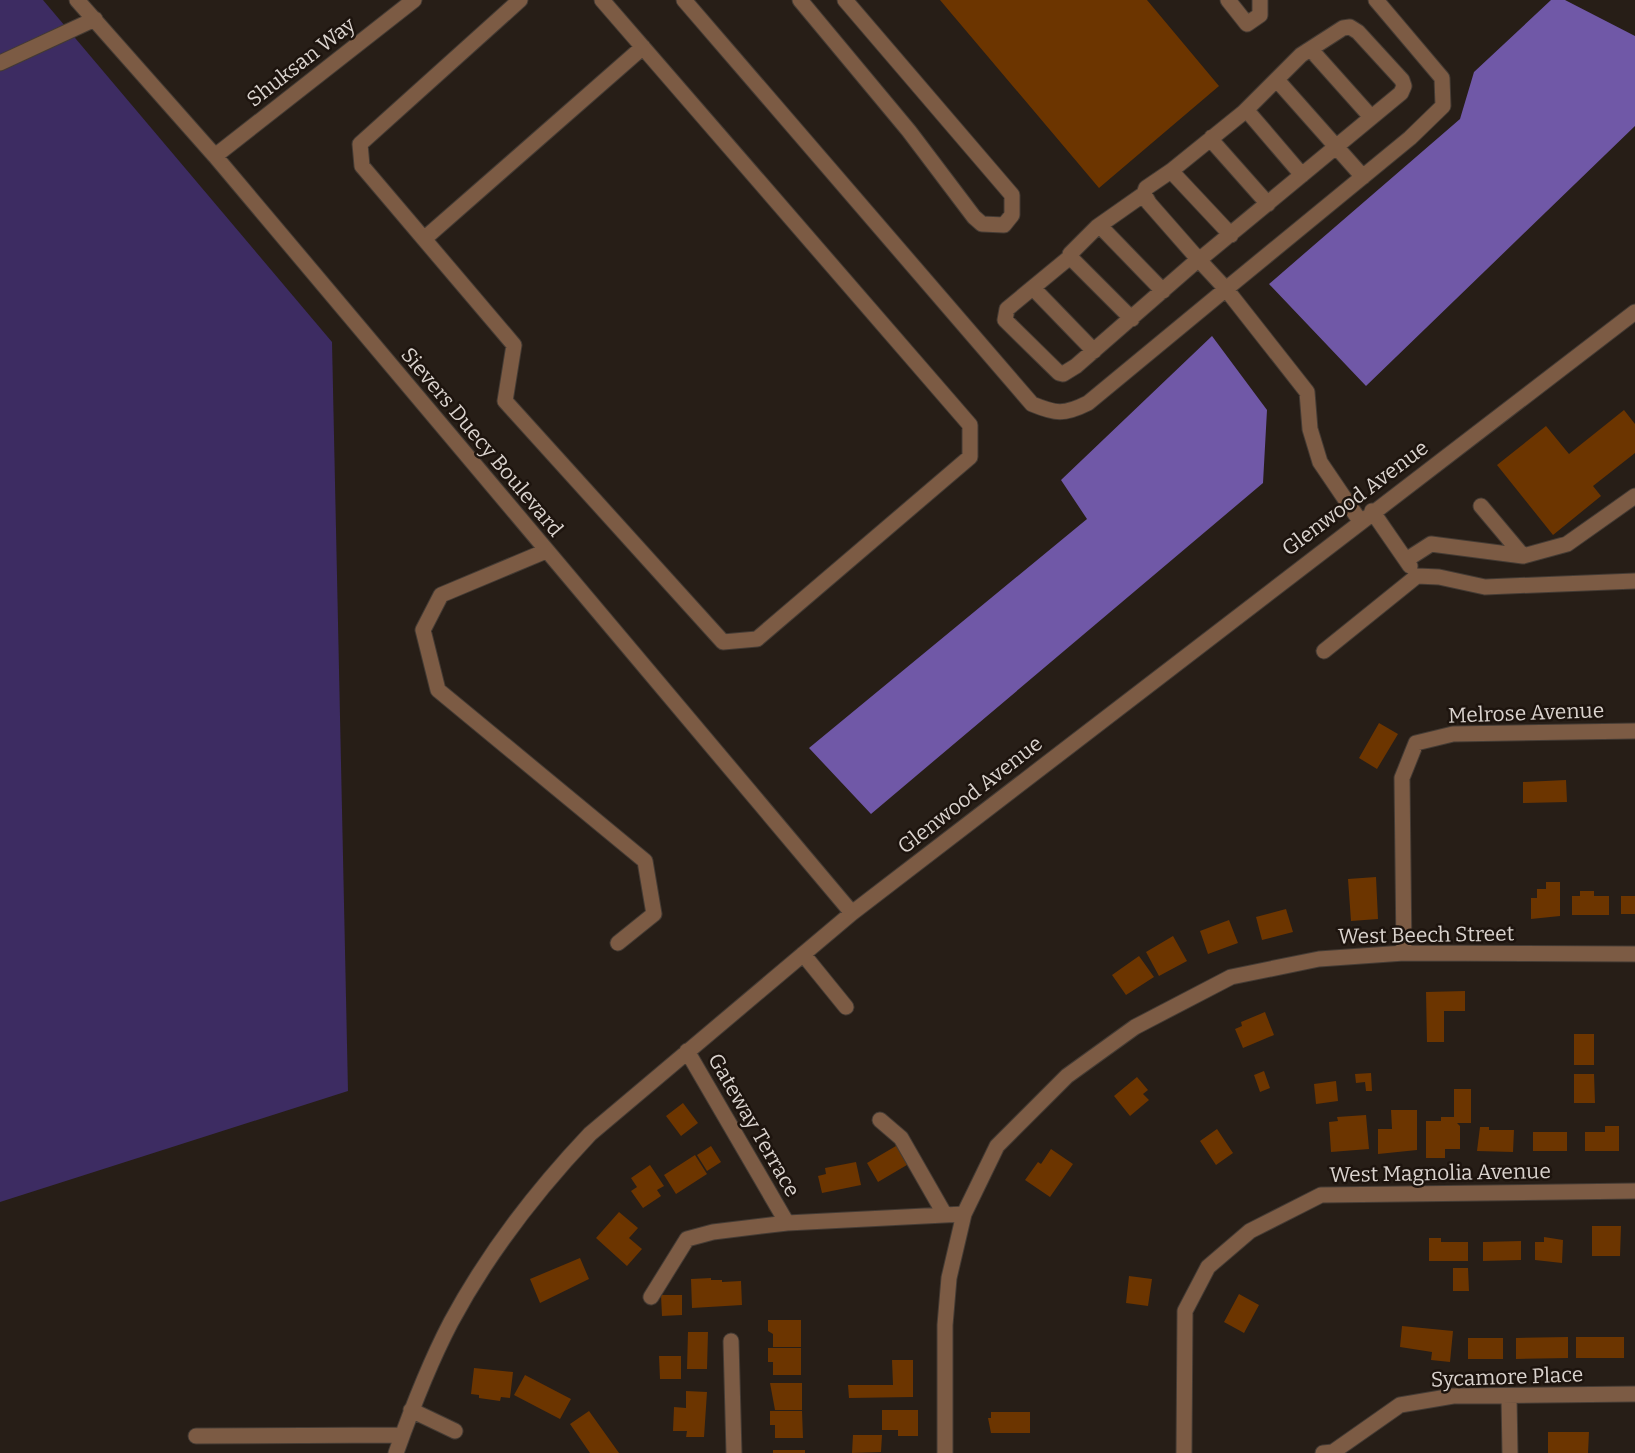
<svg xmlns="http://www.w3.org/2000/svg" width="1635" height="1453" font-family="Bitter,serif">
	<style>
		.green { fill: #3d2c62 }
		.water { fill: #7058a7 }
		.building { fill: #6c3500 }
		.lines { fill: none; stroke-linecap: round; stroke-linejoin: round }
		.minor-casing { stroke: #443b34; stroke-width: 17 }
		.minor { stroke: #7c5b44; stroke-width: 15 }
		.labels { text-anchor: middle; dominant-baseline: central; stroke-width: 5; stroke-linejoin: round; paint-order: stroke }
		.street-label { font-size: 21px; fill: #dad3ce; stroke: #1d140e }
	</style>
	<rect width="100%" height="100%" fill="#271e17"/>
	<!-- green -->
	<path class="green" d="M0,0H43L332,342L348,1091L0,1202Z"/>
	<!-- water -->
	<path class="water" d="M1551,0H1565L1635,36V126L1366,386L1269,284L1460,119L1474,72Z
		M1212,336L1267,410L1263,483L871,814L809,748L1087,519L1061,480Z"/>
	<!-- building -->
	<path class="building" d="M940,0H1147L1219,86L1099,188Z
		M1624,410L1635,424V453L1593,486L1601,496L1553,535L1497,465L1546,426L1569,454Z
		M1379,723L1398,734L1377,769L1359,758Z
		M1566,780L1567,802L1523,803V782Z
		M1376,877L1378,919L1351,921L1348,879Z
		M1546,882H1560V916L1531,919V898H1537V889H1546Z
		M1580,891H1594V896H1609V915H1572V896H1580Z
		M1621,896H1635V914H1621Z
		M1286,909L1293,932L1262,940L1256,917Z
		M1229,920L1238,943L1208,954L1200,931Z
		M1173,936L1187,961L1159,976L1146,952Z
		M1139,956L1154,977L1126,995L1112,975Z
		M1465,991V1011H1444V1042H1427L1426,992Z
		M1265,1012L1274,1035L1243,1048L1235,1029L1242,1026L1241,1022Z
		M1574,1034H1594V1065H1574Z
		M1264,1071L1270,1088L1260,1092L1254,1075Z
		M1371,1073L1372,1091H1366L1365,1082L1356,1083L1355,1074Z
		M1574,1074H1594L1595,1103H1574Z
		M1137,1077L1148,1090L1143,1094L1149,1100L1130,1116L1114,1096Z
		M1336,1081L1338,1101L1316,1104L1314,1084Z
		M1454,1089H1471V1123H1457L1460,1126V1149H1445V1158H1426V1121H1441V1117H1454Z
		M683,1103L698,1123L681,1136L666,1116Z
		M1391,1110H1417V1150L1378,1154V1129H1392Z
		M1366,1115L1369,1149L1331,1152L1329,1122L1338,1121L1337,1117Z
		M1605,1126H1619V1151H1585V1132H1605Z
		M1480,1127H1489V1130H1514L1513,1152L1477,1151Z
		M1217,1129L1233,1153L1216,1165L1200,1141Z
		M1533,1132H1567V1151H1533Z
		M901,1143L912,1162L878,1182L867,1163Z
		M711,1146L721,1162L707,1171L697,1155Z
		M1051,1149L1073,1164L1050,1197L1025,1180L1038,1162L1041,1164Z
		M695,1155L707,1174L676,1194L664,1175Z
		M856,1162L861,1185L822,1193L818,1176L826,1174L825,1168Z
		M650,1165L664,1186L657,1190L661,1196L643,1208L631,1191L637,1187L631,1178Z
		M619,1212L638,1228L629,1238L642,1249L627,1266L596,1238Z
		M1592,1226H1621L1620,1256H1592Z
		M1544,1237L1563,1240L1562,1263L1535,1260V1242H1544Z
		M1429,1238H1441V1242H1468V1261H1429Z
		M1521,1241V1260L1483,1261V1242Z
		M580,1258L589,1279L540,1303L530,1279Z
		M1453,1268H1468L1469,1291H1453Z
		M1129,1276L1152,1279L1148,1306L1126,1303Z
		M711,1278V1280H722V1282L741,1281L742,1305L692,1308L691,1279Z
		M1239,1294L1259,1305L1244,1333L1224,1322Z
		M661,1295H682V1315L662,1316Z
		M768,1320H801V1347H773V1334L768,1331Z
		M1402,1326L1453,1331L1450,1362L1431,1360L1432,1352L1400,1347Z
		M688,1332H708L707,1369H687Z
		M1568,1337V1358L1516,1359V1338Z
		M1576,1337H1624V1358H1576Z
		M1468,1338H1503V1359H1468Z
		M768,1348H801V1375H773V1362H768Z
		M659,1356H681V1379H660Z
		M892,1360H913V1397L849,1398L848,1385H893Z
		M474,1368L513,1372L510,1398L501,1397L500,1401L479,1398V1395L471,1394Z
		M525,1375L571,1399L560,1419L514,1395Z
		M770,1383H802V1410H775Z
		M686,1391L707,1392L704,1437H686L687,1431H673L674,1407L686,1408Z
		M882,1410H918V1436H898V1430H882Z
		M589,1411L619,1453H590L570,1424Z
		M770,1411H802L803,1438H775V1425H770Z
		M991,1412H1030V1433H991L988,1418H991Z
		M1548,1432H1589L1588,1453H1548Z
		M853,1435H882L881,1452L852,1453Z
		M773,1450H805V1453H773Z"/>
	<g class="lines">
		<!-- minor casing -->
		<g class="minor-casing">
			<path id="minor" d="M77,0L215,156L852,913
				M520,0L360,144L362,166L514,345L505,401L723,642L757,639L970,457V425L602,0
				M684,0L1032,404C1056,414 1064,415 1088,403L1226,289L1307,392L1310,429L1320,462L1360,521
				M800,0L909,131L974,217L982,224L1004,225L1012,215V195L845,0
				M1228,0L1247,24L1260,15V0
				M1307,51L1313,52L1371,117
				M0,63L95,19
				M1277,80L1363,177
				M1244,112L1249,113L1302,175
				M1212,137L1213,142L1268,204
				M215,156L414,0
				M1171,171L1231,235
				M1144,194L1149,203L1199,260L1401,93L1404,86L1402,80L1358,32L1350,27L1343,28L1301,55L1244,112L1171,171L1146,188L1144,194L1097,227L1070,254V257L1007,309L1005,320L1059,373L1063,374L1076,366L1193,264L1199,260L1226,289L1410,138L1443,106L1442,78L1376,0
				M1100,226L1163,291
				M424,239L643,47
				M1070,257L1132,319
				M1033,288L1094,351
				M1481,506L1523,556
				M1372,511L1410,566
				M546,551L441,595L423,630L438,690L645,861L654,914L618,943
				M1406,560L1431,544L1523,556L1567,544L1635,496
				M1417,576L1439,577L1485,587L1635,581
				M1324,651L1417,576
				M1404,953L1402,778L1416,743L1453,734L1635,731
				M803,954L846,1007
				M687,1051L787,1223L964,1214
				M880,1120L901,1138L945,1215
				M651,1297L687,1239L713,1232L787,1223
				M731,1341L734,1453
				M1509,1397L1510,1453
				M411,1410L455,1431
				M196,1436L402,1435
				M396,1453C412,1408 429,1364 451,1322C488,1253 537,1190 590,1134L852,913L1635,312
				M945,1453V1325L949,1278L964,1214L997,1146L1067,1076L1135,1027L1231,977L1319,959L1404,953L1635,954
				M1184,1453L1185,1311L1208,1267L1250,1231L1321,1195L1635,1191
				M1323,1453L1333,1452L1400,1405L1453,1396L1635,1394"/>
		</g>
		<!-- minor -->
		<use href="#minor" class="minor"/>
	</g>
	<g class="labels">
		<!-- street labels -->
		<g class="street-label">
			<text transform="translate(301 62) rotate(-38)">Shuksan Way</text>
			<text transform="translate(482 442) rotate(50)">Sievers Duecy Boulevard</text>
			<text transform="translate(1355 498) rotate(-37)">Glenwood Avenue</text>
			<text transform="translate(1526 713) rotate(-2)">Melrose Avenue</text>
			<text transform="translate(970 795) rotate(-38)">Glenwood Avenue</text>
			<text transform="translate(1426 935) rotate(-1)">West Beech Street</text>
			<text transform="translate(754 1125) rotate(60)">Gateway Terrace</text>
			<text transform="translate(1440 1173) rotate(-1)">West Magnolia Avenue</text>
			<text transform="translate(1507 1377) rotate(-2)">Sycamore Place</text>
		</g>
	</g>
</svg>
